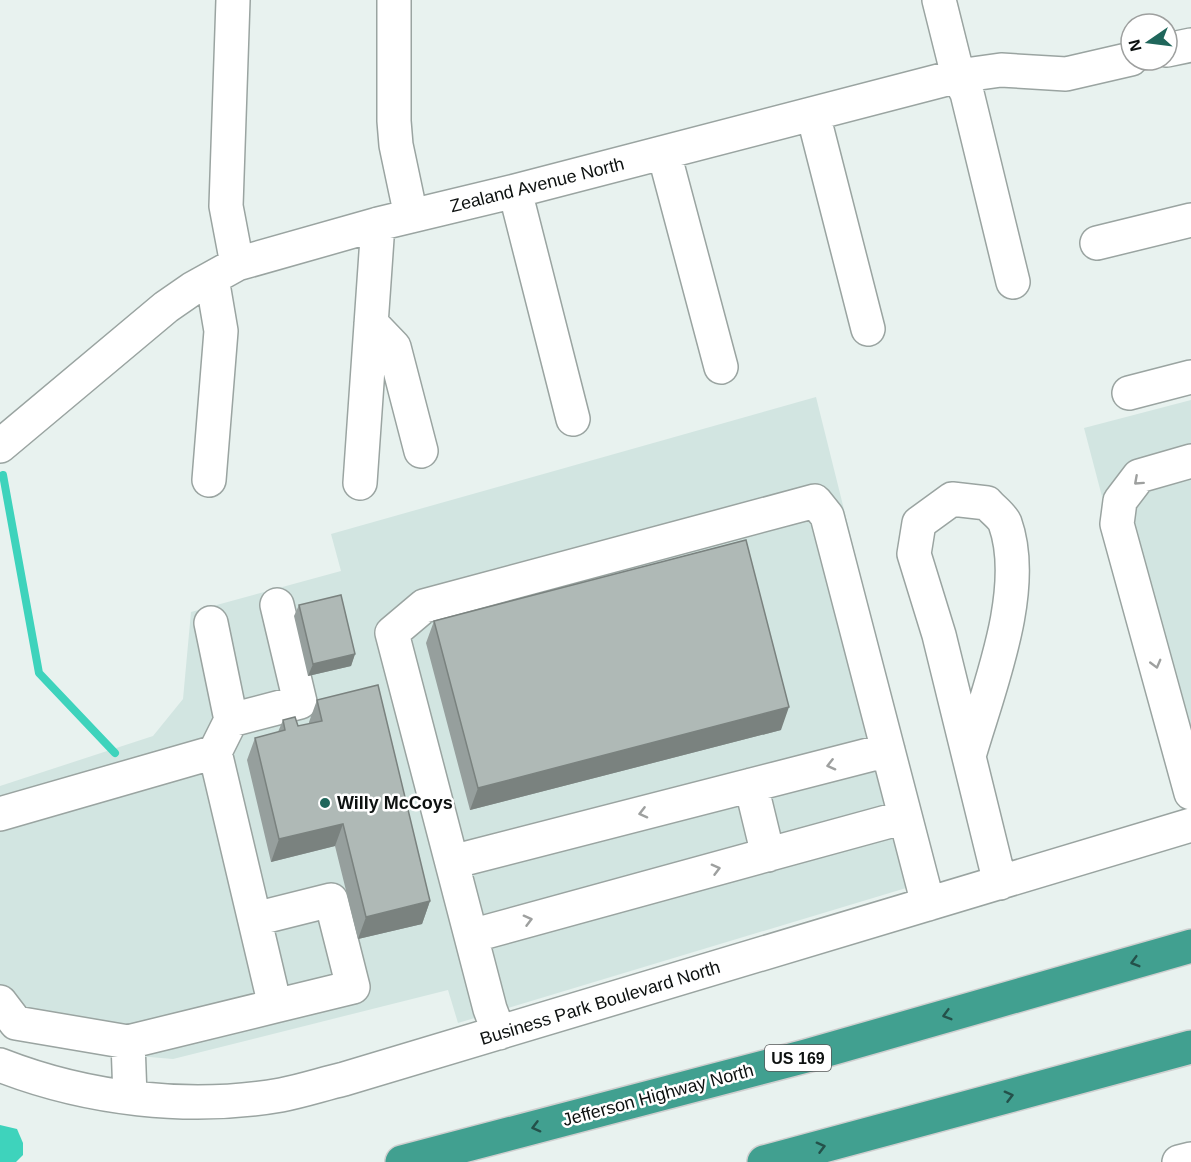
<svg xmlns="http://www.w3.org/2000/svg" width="1191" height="1162" font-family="Helvetica,sans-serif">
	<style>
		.built { fill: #d2e5e1 }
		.water { fill: #3ed3bc }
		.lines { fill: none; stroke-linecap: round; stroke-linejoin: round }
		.stream { stroke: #3ed3bc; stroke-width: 8 }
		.minor-casing { stroke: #9aa4a1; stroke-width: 36 }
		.highway-casing { stroke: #cfcfcf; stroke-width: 36 }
		.minor { stroke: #fff; stroke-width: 33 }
		.highway { stroke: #41a090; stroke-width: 33 }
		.wall { fill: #969f9d }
		.shaded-wall { fill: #7a827f }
		.building { fill: #afb9b6; stroke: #7a827f; stroke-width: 1.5 }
		.oneway { stroke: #9ea09f }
		.oneway2 { stroke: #24514a }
		.poi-dot { fill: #1f665b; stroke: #fff; stroke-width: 2 }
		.labels { text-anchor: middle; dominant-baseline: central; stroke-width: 5; stroke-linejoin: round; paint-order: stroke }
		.shield { fill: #fff; stroke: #565858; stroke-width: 1.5 }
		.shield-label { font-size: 16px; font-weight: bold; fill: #0d1110 }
		.street-label { font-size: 18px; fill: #0d1110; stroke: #fff }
		.poi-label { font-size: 18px; font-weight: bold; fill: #0d1110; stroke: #fff; text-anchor: start }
	</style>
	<rect width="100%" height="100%" fill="#e8f2ef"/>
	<!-- built -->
	<path class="built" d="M816,397L936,879L458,1023L448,990L173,1059L102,1053L0,1023V786L153,736L183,699L191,612L341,571L331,534Z
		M1191,400V807L1184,809L1084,428Z"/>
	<!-- water -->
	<path class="water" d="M0,1125L17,1129L23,1143V1155L16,1162H0Z"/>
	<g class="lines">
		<!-- stream -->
		<path class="stream" d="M3,475L39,673L115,753"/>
		<!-- minor casing -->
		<g class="minor-casing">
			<path id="minor" d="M233,0L226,206L237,264
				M394,0V121L396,145L411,216
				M939,0L958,76L967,93L1013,282
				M1167,50L1191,45
				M813,114L868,329
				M664,153L721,367
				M515,191L573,419
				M1097,243L1191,220
				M371,323L394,347L421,451
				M1129,393L1191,377
				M0,446L166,307L192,289L237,264L378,224L515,191L958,76L1001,70L1066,74L1131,59
				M1191,461L1139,476L1120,501L1117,524L1191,793
				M209,480L221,331L212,278
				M360,483L378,224
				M211,623L231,720
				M215,752L231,720L300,702L277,605
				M969,756C988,690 1029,590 1005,523C1002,516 992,509 987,503L952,499L919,523L914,554L939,635L1000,883
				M751,785L768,855
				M0,814L215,752L275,1006L128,1042L16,1023L0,1002
				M452,862L888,750
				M255,919L331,900L353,987L275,1006
				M471,936L905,817
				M499,1033L490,1009L392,633L424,606L815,501L827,516L928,904
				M128,1042L130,1097
				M0,1065C87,1099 189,1111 281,1095C302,1091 323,1084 344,1079L1191,825
				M1179,1162L1191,1159"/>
		</g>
		<!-- highway casing -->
		<g class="highway-casing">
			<path id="highway" d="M402,1162L806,1056L1191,946
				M764,1162L1191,1047"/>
		</g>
		<!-- minor -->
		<use href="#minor" class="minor"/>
		<!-- highway -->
		<use href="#highway" class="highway"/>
	</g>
	<!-- wall -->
	<path class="wall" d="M299,605L355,654L351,666L308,676L294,616Z
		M434,621L781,730L470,810L426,643Z
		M317,700L430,901L422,924L358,939L335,846L271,862L247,760L255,738L278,732L283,720L298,726L309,724V722Z"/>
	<!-- shaded-wall -->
	<path class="shaded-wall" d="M355,654L351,666L308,676L313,664Z
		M789,707L781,730L470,810L478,788Z
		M343,824L335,846L271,862L279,839Z
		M430,901L422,924L358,939L366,917Z"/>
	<!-- building -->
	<path class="building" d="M746,540L789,707L478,788L434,621Z
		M341,595L355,654L313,664L299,605Z
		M378,685L430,901L366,917L343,824L279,839L255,738L285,730L283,720L295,717L298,726L322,721L317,700Z"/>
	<!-- one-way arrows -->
	<defs><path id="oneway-chevron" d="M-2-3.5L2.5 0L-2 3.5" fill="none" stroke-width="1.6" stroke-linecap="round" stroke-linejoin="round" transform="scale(1.5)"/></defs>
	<g class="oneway">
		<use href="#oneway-chevron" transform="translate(1138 481) rotate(138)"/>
		<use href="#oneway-chevron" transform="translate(1156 664) rotate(75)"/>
		<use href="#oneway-chevron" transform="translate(831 765) rotate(166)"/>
		<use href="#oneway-chevron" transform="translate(643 813) rotate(166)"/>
		<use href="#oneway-chevron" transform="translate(716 869) rotate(-15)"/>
		<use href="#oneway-chevron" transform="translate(528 920) rotate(-15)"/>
	</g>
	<g class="oneway2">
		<use href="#oneway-chevron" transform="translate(1135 962) rotate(164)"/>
		<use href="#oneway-chevron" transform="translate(947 1015) rotate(164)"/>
		<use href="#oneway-chevron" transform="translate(1009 1096) rotate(-15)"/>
		<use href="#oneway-chevron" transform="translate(536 1127) rotate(165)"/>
		<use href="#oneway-chevron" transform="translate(821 1147) rotate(-15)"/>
	</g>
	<!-- markers -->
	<circle class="poi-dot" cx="325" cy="803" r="6"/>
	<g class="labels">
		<!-- shield labels -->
		<rect class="shield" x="765" y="1045" width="66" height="26" rx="4.5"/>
		<g class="shield-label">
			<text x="798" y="1058">US 169</text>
		</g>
		<!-- street labels -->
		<g class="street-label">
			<text transform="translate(537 185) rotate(-14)">Zealand Avenue North</text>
			<text transform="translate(600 1003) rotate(-17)">Business Park Boulevard North</text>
			<text transform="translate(658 1095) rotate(-15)">Jefferson Highway North</text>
		</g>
		<!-- poi labels -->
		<g class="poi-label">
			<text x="337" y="803">Willy McCoys</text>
		</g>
	</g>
	<!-- north arrow -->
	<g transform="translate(1149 42) rotate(256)"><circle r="28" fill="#ffffff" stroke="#9ea09f" stroke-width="1.5"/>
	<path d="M0-4.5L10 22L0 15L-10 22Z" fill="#1f665b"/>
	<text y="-9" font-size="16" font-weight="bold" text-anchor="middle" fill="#0d1110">N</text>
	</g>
</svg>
